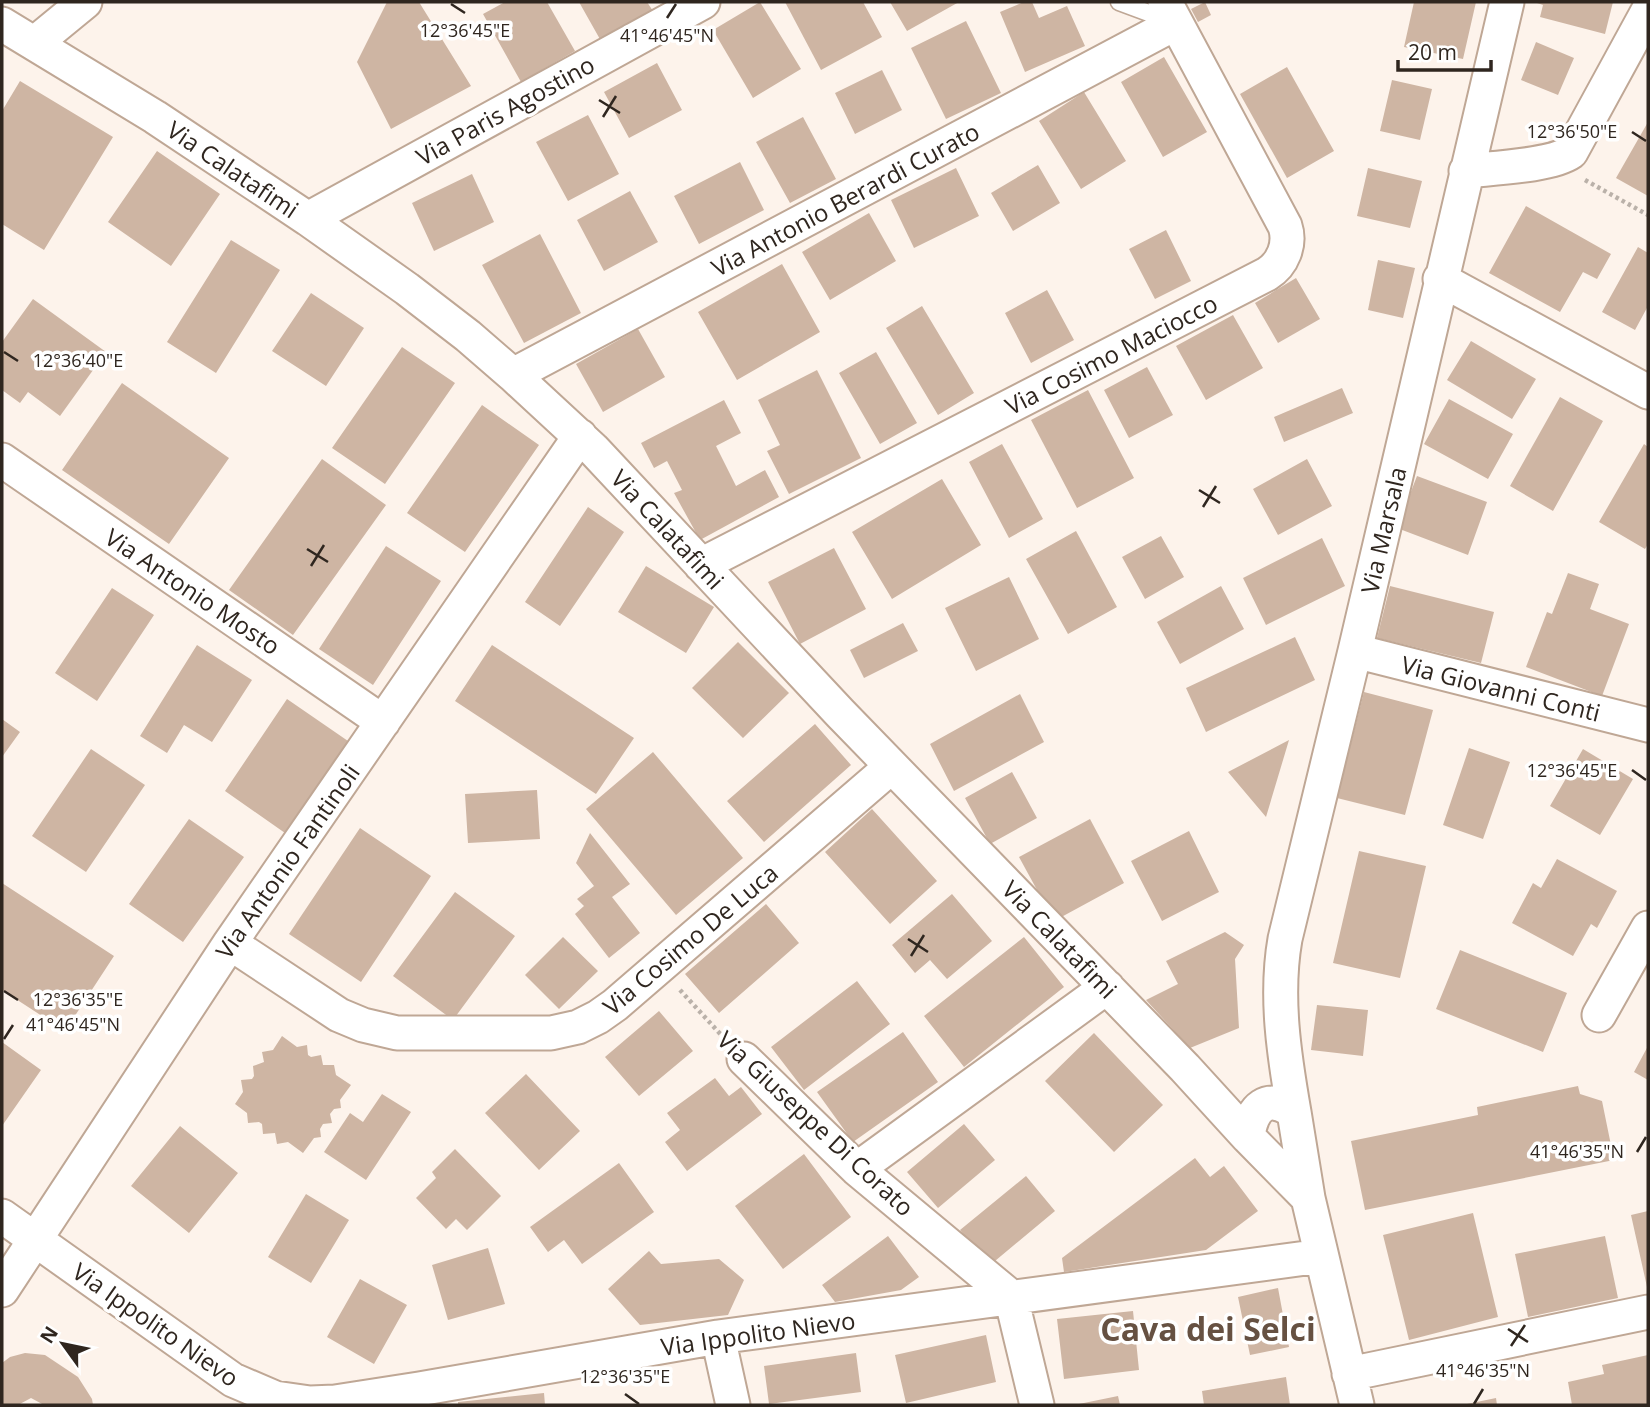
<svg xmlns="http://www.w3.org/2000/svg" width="1650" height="1407" font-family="'Open Sans',sans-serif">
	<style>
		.building { fill: #ceb5a3 }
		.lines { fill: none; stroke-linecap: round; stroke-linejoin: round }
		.service-casing { stroke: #bfa795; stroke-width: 19 }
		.minor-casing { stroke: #bfa795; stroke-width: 37 }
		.path { stroke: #bab1a9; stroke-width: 4.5; stroke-dasharray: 3.5 3.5; stroke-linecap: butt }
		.service { stroke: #fff; stroke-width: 16 }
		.minor { stroke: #fff; stroke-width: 33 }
		.ticks { fill: none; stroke: #2f261f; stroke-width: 2.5 }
		.labels { text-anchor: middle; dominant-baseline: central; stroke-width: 7; stroke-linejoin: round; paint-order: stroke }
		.street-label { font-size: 24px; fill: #2f261f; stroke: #fff }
		.district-label { font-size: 32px; font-weight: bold; fill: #665142; stroke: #fff }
		.ticks-label { font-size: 18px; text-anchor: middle; fill: #2f261f; stroke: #fff; stroke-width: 7; stroke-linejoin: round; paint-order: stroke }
	</style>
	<rect width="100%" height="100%" fill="#fdf3eb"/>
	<!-- building -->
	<path class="building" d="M387,2H419L471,86L391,129L357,62Z
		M505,2H547L575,51L521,82L483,14Z
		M579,2H647L653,11L601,41Z
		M760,2L801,69L753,98L713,30Z
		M785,2H863L882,37L821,70Z
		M890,2H959L907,31Z
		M1024,2H1032L1039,18L1067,6L1085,46L1025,72L1000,12Z
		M1205,2L1211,15L1198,22L1191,9Z
		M1414,2H1476L1463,59L1404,47Z
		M1534,2H1613L1605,34L1540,17L1543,5Z
		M966,21L1001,93L946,119L911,48Z
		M1536,42L1574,58L1558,95L1521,80Z
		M1164,57L1207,132L1163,157L1121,82Z
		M657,63L682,110L629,138L604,92Z
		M1287,67L1334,151L1287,178L1240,94Z
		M882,70L902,110L855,134L835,93Z
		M1392,80L1432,89L1420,140L1380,131Z
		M20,81L113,137L44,250L2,224V111Z
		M1084,92L1126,161L1081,189L1039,121Z
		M588,115L619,174L568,201L536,142Z
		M803,117L836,179L790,203L756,142Z
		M1648,122V196L1616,178Z
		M157,151L220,194L171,266L108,222Z
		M740,162L764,210L699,244L674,196Z
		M1038,165L1060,203L1013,231L991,193Z
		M956,168L979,216L914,248L891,200Z
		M1368,168L1422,181L1410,228L1357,216Z
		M472,174L494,222L434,251L412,203Z
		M630,191L658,242L604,271L577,220Z
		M1526,206L1611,254L1597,279L1583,272L1560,312L1489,273Z
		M869,213L896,261L830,300L802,252Z
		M1166,230L1191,281L1155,299L1129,249Z
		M540,234L581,313L524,343L482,265Z
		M231,240L280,270L216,373L167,342Z
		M1638,247L1648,253V306L1635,330L1602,312Z
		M1378,260L1415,268L1403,318L1368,310Z
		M782,264L820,332L737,380L698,312Z
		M1296,278L1320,319L1278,343L1255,303Z
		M1047,290L1074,340L1031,363L1005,313Z
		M311,293L364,328L326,386L272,351Z
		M33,299L106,352L60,416L28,392L20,403L2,390V342Z
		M922,306L974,393L938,415L886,328Z
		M1233,315L1263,368L1206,400L1176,346Z
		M638,329L665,377L603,412L576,364Z
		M1471,341L1536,379L1512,419L1447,380Z
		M402,347L455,383L385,484L332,448Z
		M876,352L917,423L880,444L839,373Z
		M1147,367L1173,415L1129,438L1104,390Z
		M817,370L861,458L789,494L767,451L780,445L758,400Z
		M122,383L229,458L169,544L62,470Z
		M1342,388L1353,413L1284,442L1274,417Z
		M1088,390L1134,478L1077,508L1031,420Z
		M1560,397L1603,421L1553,511L1510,486Z
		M1449,399L1513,434L1488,479L1424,444Z
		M724,400L741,433L716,446L736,486L765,470L779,497L700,540L674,493L682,490L667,461L654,468L641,443Z
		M482,405L539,445L465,552L407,513Z
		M1002,444L1043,519L1009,538L969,462Z
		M1644,444L1648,447V544L1645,549L1599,522Z
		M322,459L386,505L293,635L229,590Z
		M1307,459L1332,506L1278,535L1253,489Z
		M1417,476L1487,502L1468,555L1397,528Z
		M942,479L981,545L892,599L852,532Z
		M588,507L624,532L560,626L525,602Z
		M1076,531L1117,607L1068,634L1026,559Z
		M1161,536L1184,577L1145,599L1122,557Z
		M1322,538L1345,586L1266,625L1243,578Z
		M386,546L441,581L373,685L319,649Z
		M834,548L866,609L800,644L768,582Z
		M646,566L714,607L686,653L618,612Z
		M1568,573L1599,584L1590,609L1629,624L1602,696L1526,667L1547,612L1552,614Z
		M1009,577L1039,639L976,671L945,608Z
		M1221,586L1244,629L1180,664L1157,622Z
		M1390,586L1494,612L1481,663L1377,638Z
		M112,588L154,615L97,701L55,673Z
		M903,623L918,651L864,678L850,650Z
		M1295,637L1315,680L1206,732L1186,688Z
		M738,642L789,693L743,738L692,688Z
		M197,645L252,680L212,742L184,725L167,753L140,736Z
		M492,645L634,738L596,794L455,701Z
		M1364,692L1433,710L1405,815L1337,798Z
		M1020,694L1044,742L954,791L930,744Z
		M287,699L348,741L285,833L225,791Z
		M2,719L20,732L2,757Z
		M815,724L851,765L764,842L727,801Z
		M1289,740L1266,817L1228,772Z
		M1469,748L1510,762L1483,839L1443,825Z
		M91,749L145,785L86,872L32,836Z
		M1583,749L1633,779L1600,835L1550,806Z
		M653,752L743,858L676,915L586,809Z
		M1012,772L1037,818L990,844L965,798Z
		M537,790L540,839L468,843L465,794Z
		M872,809L937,881L890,924L825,852Z
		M189,819L244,857L183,942L129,904Z
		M1090,819L1124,883L1054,921L1019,857Z
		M360,828L431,876L361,982L289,934Z
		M1189,831L1219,892L1162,921L1131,861Z
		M590,833L630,884L612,897L640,933L609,958L575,914L584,906L577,899L594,886L576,863Z
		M1359,851L1426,866L1400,978L1333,963Z
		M1557,859L1617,891L1597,928L1591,924L1573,956L1512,923L1533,883L1541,888Z
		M2,883L114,956L65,1031L2,990Z
		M455,892L515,936L453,1020L393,976Z
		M952,894L992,941L947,979L930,960L915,973L892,945Z
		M766,904L799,943L719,1013L685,974Z
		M1225,932L1244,945L1235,959L1239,1028L1190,1048L1146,1000L1178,984L1166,961Z
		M563,937L598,971L559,1009L525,975Z
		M1024,937L1064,987L964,1067L924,1016Z
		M1460,950L1567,993L1543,1052L1436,1009Z
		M857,981L890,1024L804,1090L771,1047Z
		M1317,1005L1368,1010L1363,1056L1311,1050Z
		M659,1011L693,1051L639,1096L605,1057Z
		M903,1032L938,1082L853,1142L817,1092Z
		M1094,1033L1163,1105L1114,1152L1045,1081Z
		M282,1036L297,1047L307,1045L308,1055L311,1057L321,1055L323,1065H334L336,1075L351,1085L340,1100L341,1108L334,1109L330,1114L332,1123L323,1124L320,1129L321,1137L314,1138L303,1153L288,1142L277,1144L275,1133L263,1134L262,1124L259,1122L248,1123L247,1113L235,1104L243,1092L241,1080L252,1079L254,1076L253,1066L264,1062L262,1052L273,1050Z
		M2,1042L41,1070L2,1126Z
		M1648,1046V1080L1634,1072Z
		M526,1074L580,1131L539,1170L485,1113Z
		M715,1078L729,1096L741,1087L762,1114L687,1171L665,1142L680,1130L667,1113Z
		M1578,1086L1580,1094L1602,1101L1614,1160L1365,1210L1351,1141L1478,1115L1477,1107Z
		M382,1094L411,1112L366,1180L324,1152L350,1113L363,1122Z
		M964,1124L995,1160L938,1208L907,1172Z
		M180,1126L238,1173L189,1233L131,1186Z
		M455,1149L501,1196L467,1230L456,1219L446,1229L416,1198L436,1178L432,1172Z
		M804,1154L851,1217L783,1269L735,1206Z
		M1195,1158L1210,1177L1224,1166L1258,1211L1206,1250L1064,1272L1062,1258Z
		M619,1163L654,1212L582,1264L564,1240L548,1252L530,1227Z
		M1026,1176L1055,1211L989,1266L960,1230Z
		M306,1194L349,1220L311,1283L268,1257Z
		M1648,1211V1287H1647L1631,1215Z
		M1473,1213L1498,1317L1409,1340L1383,1235Z
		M888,1236L919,1277L901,1290L835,1302L822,1285Z
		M1605,1236L1618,1298L1528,1317L1515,1254Z
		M488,1248L505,1304L448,1320L432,1265Z
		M649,1251L661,1264L719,1259L744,1280L728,1315L640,1325L608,1289Z
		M360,1279L407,1305L374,1364L327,1337Z
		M1278,1288L1289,1347L1250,1355L1238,1297Z
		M1133,1311L1139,1370L1064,1379L1057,1319Z
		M986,1335L996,1382L906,1403L895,1355Z
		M25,1353L45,1355L78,1377L92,1399L93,1405H44L31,1398L18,1405H2V1363L10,1357Z
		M856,1353L861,1392L769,1404L764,1366Z
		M1648,1355V1405H1572L1568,1382L1604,1374L1602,1365Z
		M1286,1377L1290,1405H1204L1202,1391Z
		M544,1393L545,1405H458V1402Z
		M1118,1396L1120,1405H1079V1404Z
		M1496,1398L1497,1405H1467V1404Z"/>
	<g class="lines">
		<!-- service casing -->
		<g class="service-casing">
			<path id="service" d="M1119,2L1173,22"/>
		</g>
		<!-- minor casing -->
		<g class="minor-casing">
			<path id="minor" d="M2,24L155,117L308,219L407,289L468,336L513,375L593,449L840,713L1185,1068L1248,1137
				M35,43L85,2
				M1466,171C1492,168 1551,166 1571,152L1648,11
				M308,219L703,2
				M1440,279L1648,392
				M513,375L1176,23
				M2,460L383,722
				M701,565L1267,274C1283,264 1291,244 1285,226L1165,2
				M1355,651L1648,725
				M230,943L339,1015L363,1025L397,1033H551L578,1027L598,1017L615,1005L891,767
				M1599,1015L1648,928
				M744,1059L857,1169L1011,1297L1037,1405
				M1294,1112C1284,1055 1275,996 1285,939L1355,651L1507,2
				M857,1169L1107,987
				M1308,1198L1248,1137C1251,1108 1267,1092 1294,1112L1308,1198L1357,1405
				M2,1216L233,1380L275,1398L310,1403L335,1402L419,1389L718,1337L1321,1256
				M2,1290L230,943L580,436
				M718,1337L733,1405
				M1349,1374L1648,1312"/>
		</g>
		<!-- path -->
		<path class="path" d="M1585,180L1648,215
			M680,990L724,1038"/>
		<!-- service -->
		<use href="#service" class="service"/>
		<!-- minor -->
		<use href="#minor" class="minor"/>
	</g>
	<!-- ticks -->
	<path class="ticks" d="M451,4L465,13M667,18L676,4M599,100L620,113M603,117L616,96M1632,132L1646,141M4,352L18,361M1199,490L1220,503M1203,507L1216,486M307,549L328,562M311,566L324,545M1632,770L1646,780M908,939L928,952M911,956L924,935M4,991L18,1000M4,1039L13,1025M1637,1152L1646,1137M1508,1329L1528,1342M1511,1346L1525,1325M625,1394L639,1404M1474,1404L1483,1389"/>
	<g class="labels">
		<!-- street labels -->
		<g class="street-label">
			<text transform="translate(505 110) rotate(-29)">Via Paris Agostino</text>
			<text transform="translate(233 169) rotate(34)">Via Calatafimi</text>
			<text transform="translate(845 199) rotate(-28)">Via Antonio Berardi Curato</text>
			<text transform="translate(1111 354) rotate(-27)">Via Cosimo Maciocco</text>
			<text transform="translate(668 529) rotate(47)">Via Calatafimi</text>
			<text transform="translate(1383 530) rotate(-77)">Via Marsala</text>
			<text transform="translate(193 591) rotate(34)">Via Antonio Mosto</text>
			<text transform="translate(1501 688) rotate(14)">Via Giovanni Conti</text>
			<text transform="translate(287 861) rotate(-55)">Via Antonio Fantinoli</text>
			<text transform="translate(690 939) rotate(-40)">Via Cosimo De Luca</text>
			<text transform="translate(1060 939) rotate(46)">Via Calatafimi</text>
			<text transform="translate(816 1123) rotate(43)">Via Giuseppe Di Corato</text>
			<text transform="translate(156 1324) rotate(35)">Via Ippolito Nievo</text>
			<text transform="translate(758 1333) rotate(-8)">Via Ippolito Nievo</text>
		</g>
		<!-- district labels -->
		<g class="district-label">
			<text x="1208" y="1328">Cava dei Selci</text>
		</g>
	</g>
	<g class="ticks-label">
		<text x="465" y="37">12°36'45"E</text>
		<text x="667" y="42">41°46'45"N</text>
		<text x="1572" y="138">12°36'50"E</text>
		<text x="78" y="367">12°36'40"E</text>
		<text x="1572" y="777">12°36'45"E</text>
		<text x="78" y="1006">12°36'35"E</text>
		<text x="73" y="1031">41°46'45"N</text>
		<text x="1577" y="1158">41°46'35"N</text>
		<text x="1483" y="1377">41°46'35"N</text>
		<text x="625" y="1383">12°36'35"E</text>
	</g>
	<!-- border -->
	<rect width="1650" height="1407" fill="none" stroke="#2f261f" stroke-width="7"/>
	<!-- north arrow -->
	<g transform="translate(63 1344) rotate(303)" stroke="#ffffff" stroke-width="5" paint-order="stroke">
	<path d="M0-5L12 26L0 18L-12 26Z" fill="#2f261f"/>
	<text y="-10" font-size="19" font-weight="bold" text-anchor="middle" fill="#2f261f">N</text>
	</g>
	<!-- scale -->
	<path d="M1398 60v10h93v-10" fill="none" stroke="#2f261f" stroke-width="3.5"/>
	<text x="1408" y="60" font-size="21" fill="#2f261f" stroke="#ffffff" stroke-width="5" paint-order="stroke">20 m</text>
</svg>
